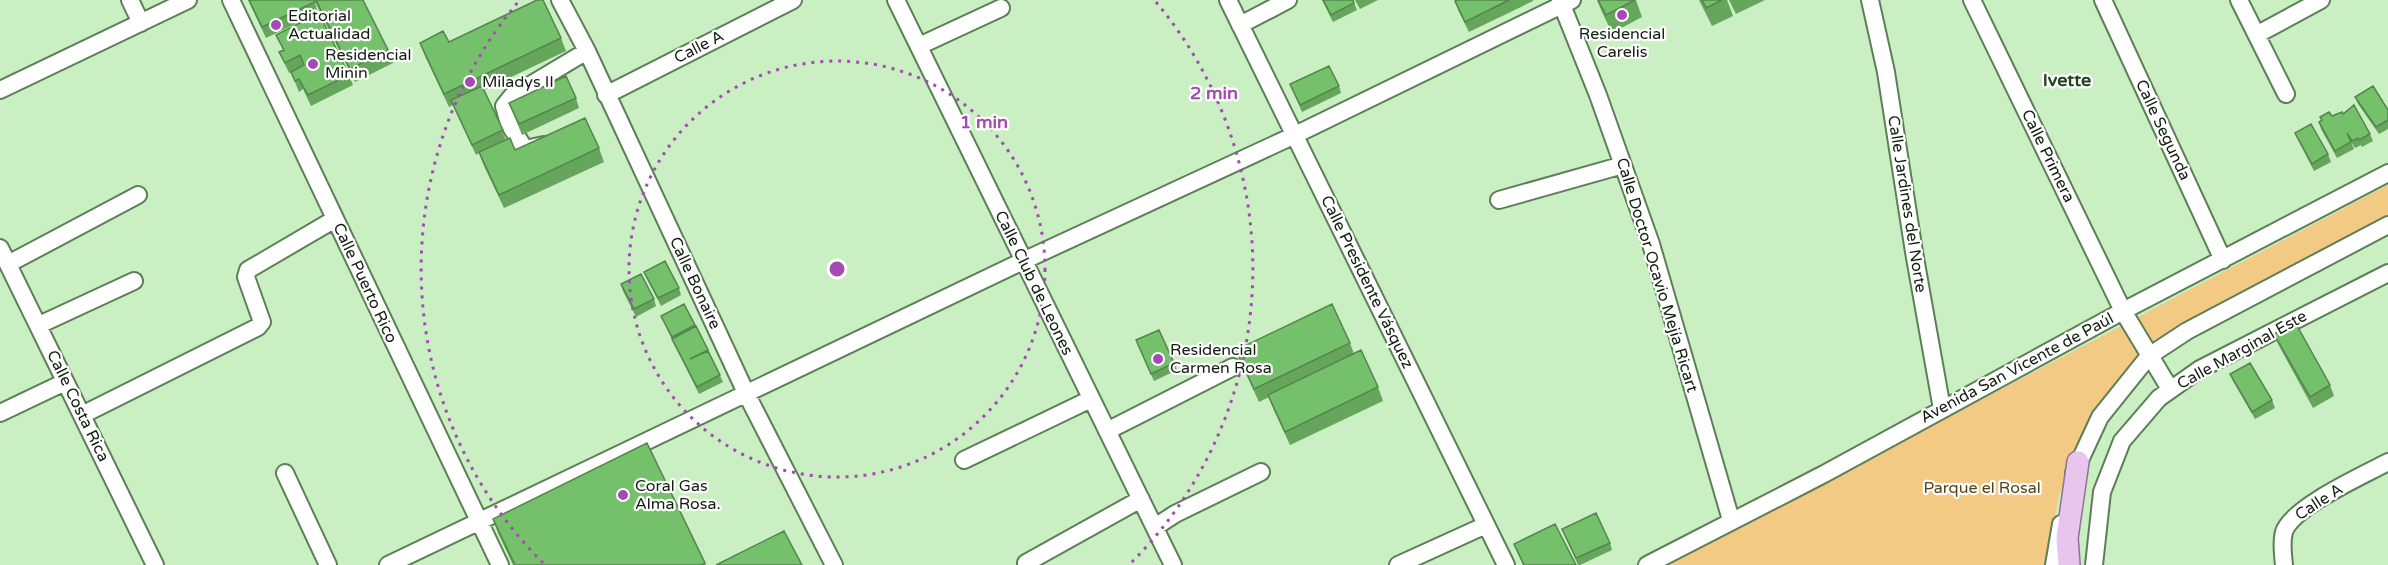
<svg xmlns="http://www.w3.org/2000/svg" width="2388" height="565" font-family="'Varela Round',sans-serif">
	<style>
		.green { fill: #f2ca83 }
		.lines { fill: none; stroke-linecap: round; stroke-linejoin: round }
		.minor-casing { stroke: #5d7f58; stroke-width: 20 }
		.major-casing { stroke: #927197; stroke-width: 24 }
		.minor { stroke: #fff; stroke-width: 16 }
		.major { stroke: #e7c5ec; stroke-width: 21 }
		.wall { fill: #65a55c }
		.building { fill: #75c06b; stroke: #52864b; stroke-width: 1.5 }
		.ring { fill: none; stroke: #a54ab4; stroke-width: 3; stroke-dasharray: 3 6 }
		.poi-dot { fill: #a54ab4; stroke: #fff; stroke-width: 2 }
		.labels { text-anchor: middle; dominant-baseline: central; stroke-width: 4.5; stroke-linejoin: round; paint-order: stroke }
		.poi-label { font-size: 16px; fill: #111e0f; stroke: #fff; text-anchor: start }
		.street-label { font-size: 16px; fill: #111e0f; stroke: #fff }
		.park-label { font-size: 16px; fill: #594215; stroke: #fff }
		.neighbourhood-label { font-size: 18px; font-weight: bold; fill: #254521; stroke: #fff }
		.centre { fill: #a54ab4; stroke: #fff; stroke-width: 3 }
		.ring-label { font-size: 18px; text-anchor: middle; font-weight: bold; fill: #a54ab4; stroke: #fff; stroke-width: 4.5; stroke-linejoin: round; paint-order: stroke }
	</style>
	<rect width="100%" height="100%" fill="#c9efc3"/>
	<!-- green -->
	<path class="green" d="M2388,185V218L2154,344L2069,475L2059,495L2046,565H1668Z"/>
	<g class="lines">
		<!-- minor casing -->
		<g class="minor-casing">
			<path id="minor" d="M130,0L141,23
				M231,0L500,565
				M560,0L587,51L747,395L834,565
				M896,0L1173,565
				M1228,0L1506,565
				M1560,0L1598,95L1651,244L1731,520
				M1870,0L1886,72L1914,252L1942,409
				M1972,0L2123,311L2170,389
				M2103,0L2223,260
				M2239,0L2286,94
				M1240,25L1288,0
				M2258,34L2321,0
				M919,46L1001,8
				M0,90L188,0
				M606,95L793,0
				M544,145L525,149L509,124L504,106L512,96L587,51
				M1499,200L1623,165
				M0,248L155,565
				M8,264L138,195
				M39,325L134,281
				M0,413L65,382
				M82,415L258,327L262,322L246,277L248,270L335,219
				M1107,431L1233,367
				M964,460L1091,399
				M285,473L328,565
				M2074,473L2100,417L2149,356L2187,331L2388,225
				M1155,527L1175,514L1261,472
				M1026,563L1141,499
				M388,565L1023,261L1295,135L1572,0
				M1398,565L1486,525
				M1647,565L1824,474L2123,311L2388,173
				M2054,565L2061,524
				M2094,565L2102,492L2122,441L2159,398L2200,369L2388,273
				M2284,565C2283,554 2281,543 2284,532C2292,507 2364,475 2388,462"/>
		</g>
		<!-- major casing -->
		<g class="major-casing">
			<path id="major" d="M2069,565L2067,538L2078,462"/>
		</g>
		<!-- minor -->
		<use href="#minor" class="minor"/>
		<!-- major -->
		<use href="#major" class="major"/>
	</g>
	<!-- wall -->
	<path class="wall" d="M248,0H314L318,13L266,38Z
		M314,0H363L388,50L393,63L355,82Z
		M1322,0H1353L1357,10L1333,22Z
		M1355,0H1378L1360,9Z
		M1457,0H1533V1L1469,32L1459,12L1455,1Z
		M1597,0H1636L1642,17L1612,33L1602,12Z
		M1699,0H1727L1733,16L1712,26Z
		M1729,0H1765L1736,14Z
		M276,35L349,75L353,85L311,106L303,89L299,92L291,72L289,73L279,52L283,50Z
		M561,38L566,51L484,90L506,140L515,150L599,148L604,162L504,208L484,166L479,153L476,155L453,105L449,107L425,56L420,43Z
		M1290,84L1339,86L1341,93L1302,112Z
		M2355,97L2388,110V129L2379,134L2358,104Z
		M576,98L579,108L522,135L509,103Z
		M2343,114L2370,134L2373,141L2362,147L2361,145L2355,148L2351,142L2354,149L2337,158L2321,129L2319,122L2321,120L2320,117Z
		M2295,133L2328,154L2331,162L2314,171L2298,140Z
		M644,272L679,288L681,295L661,306L647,279Z
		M621,284L654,299L656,306L636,317L623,291Z
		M684,304L708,350L723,382L699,394L675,346L661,316Z
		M2274,334L2330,385L2334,396L2313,408L2278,344Z
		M1136,340L1174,363L1177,370L1154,381Z
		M1350,343L1354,354L1378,387L1383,401L1290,445L1273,408L1269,397L1259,402L1241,363L1236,350Z
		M2230,374L2272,400L2275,408L2255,419L2233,381Z
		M647,443L706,565H513L498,533L493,519Z
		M1562,529L1610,543L1612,550L1580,565H1578Z
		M1514,544L1576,565H1523Z"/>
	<!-- building -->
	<path class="building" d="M249,0H314L315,2L262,27Z
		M316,0H363L388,50L350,69Z
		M537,0H543L561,38L444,94L420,43L443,31L449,42Z
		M1323,0H1353L1354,3L1331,15Z
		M1457,0H1509L1465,22L1455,1Z
		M1598,0H1635L1606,15Z
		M1702,0H1722L1706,8Z
		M319,13L349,75L308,95L299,79L295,81L291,72L304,65L300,55L285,63L279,52L284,50L276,35Z
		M1329,66L1339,86L1300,105L1290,84Z
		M566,76L576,98L519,124L509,103Z
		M482,86L503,130L472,145L451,100Z
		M2373,86L2388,110V120L2376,127L2355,97Z
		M2354,105L2370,134L2359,140L2358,138L2352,141L2347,133L2351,142L2335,151L2319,122L2322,120L2320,117L2329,112L2332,116L2342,112L2343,114Z
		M585,118L599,148L499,195L479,152L510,138L515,150Z
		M2311,124L2328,154L2312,164L2295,133Z
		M665,261L679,288L658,298L644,272Z
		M641,274L654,299L634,309L621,284Z
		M684,304L695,325L672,337L661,316Z
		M1332,304L1350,343L1254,389L1236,350Z
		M2295,322L2330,385L2310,397L2274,334Z
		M696,326L708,350L690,359L708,351L720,375L697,387L672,339Z
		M1159,330L1174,363L1151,374L1136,340Z
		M1361,350L1378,387L1285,432L1268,395Z
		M2250,363L2272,400L2252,412L2230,374Z
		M647,443L705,563L701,565H515L493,519Z
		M1596,513L1610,543L1576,558L1562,529Z
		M1555,524L1576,565H1524L1514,544Z
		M784,531L802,565H716Z"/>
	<!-- distance rings -->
	<g class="ring">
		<circle cx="837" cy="269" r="208"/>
		<path d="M543 563A416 416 0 0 1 518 2M1156 2A416 416 0 0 1 1131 563"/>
	</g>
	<!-- markers -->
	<g class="poi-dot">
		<circle cx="1622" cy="15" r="6"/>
		<circle cx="276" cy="25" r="6"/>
		<circle cx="313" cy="64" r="6"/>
		<circle cx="470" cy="82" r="6"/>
		<circle cx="1158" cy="359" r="6"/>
		<circle cx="623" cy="495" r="6"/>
	</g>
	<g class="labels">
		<!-- poi labels -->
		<g class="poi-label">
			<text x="288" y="16">Editorial<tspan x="288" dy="18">Actualidad</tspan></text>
			<text x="1622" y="34" text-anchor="middle">Residencial<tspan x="1622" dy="18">Carelis</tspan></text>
			<text x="325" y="55">Residencial<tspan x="325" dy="18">Minin</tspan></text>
			<text x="482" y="82">Miladys II</text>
			<text x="1170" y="350">Residencial<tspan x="1170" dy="18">Carmen Rosa</tspan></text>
			<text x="635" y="486">Coral Gas<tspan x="635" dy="18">Alma Rosa.</tspan></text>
		</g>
		<!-- street labels -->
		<g class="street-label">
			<text transform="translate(699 47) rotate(-27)">Calle A</text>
			<text transform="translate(2163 130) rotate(65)">Calle Segunda</text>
			<text transform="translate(2048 156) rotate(64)">Calle Primera</text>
			<text transform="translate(1907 204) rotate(81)">Calle Jardines del Norte</text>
			<text transform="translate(1657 275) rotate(73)">Calle Doctor Ocavio Mejía Ricart</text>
			<text transform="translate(1367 282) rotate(64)">Calle Presidente Vásquez</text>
			<text transform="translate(365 283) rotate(65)">Calle Puerto Rico</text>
			<text transform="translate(695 283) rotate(65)">Calle Bonaire</text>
			<text transform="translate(1034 283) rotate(64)">Calle Club de Leones</text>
			<text transform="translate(2242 350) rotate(-29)">Calle Marginal Este</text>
			<text transform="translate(2017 368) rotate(-28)">Avenida San Vicente de Paúl</text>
			<text transform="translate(78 406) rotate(64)">Calle Costa Rica</text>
			<text transform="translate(2319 502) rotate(-33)">Calle A</text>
		</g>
		<!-- park labels -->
		<g class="park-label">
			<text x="1982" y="488">Parque el Rosal</text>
		</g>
		<!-- neighbourhood labels -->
		<g class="neighbourhood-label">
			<text x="2067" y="80">Ivette</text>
		</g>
	</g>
	<circle cx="837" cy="269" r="9" class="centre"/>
	<g class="ring-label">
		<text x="1214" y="99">2 min</text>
		<text x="984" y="128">1 min</text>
	</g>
</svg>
